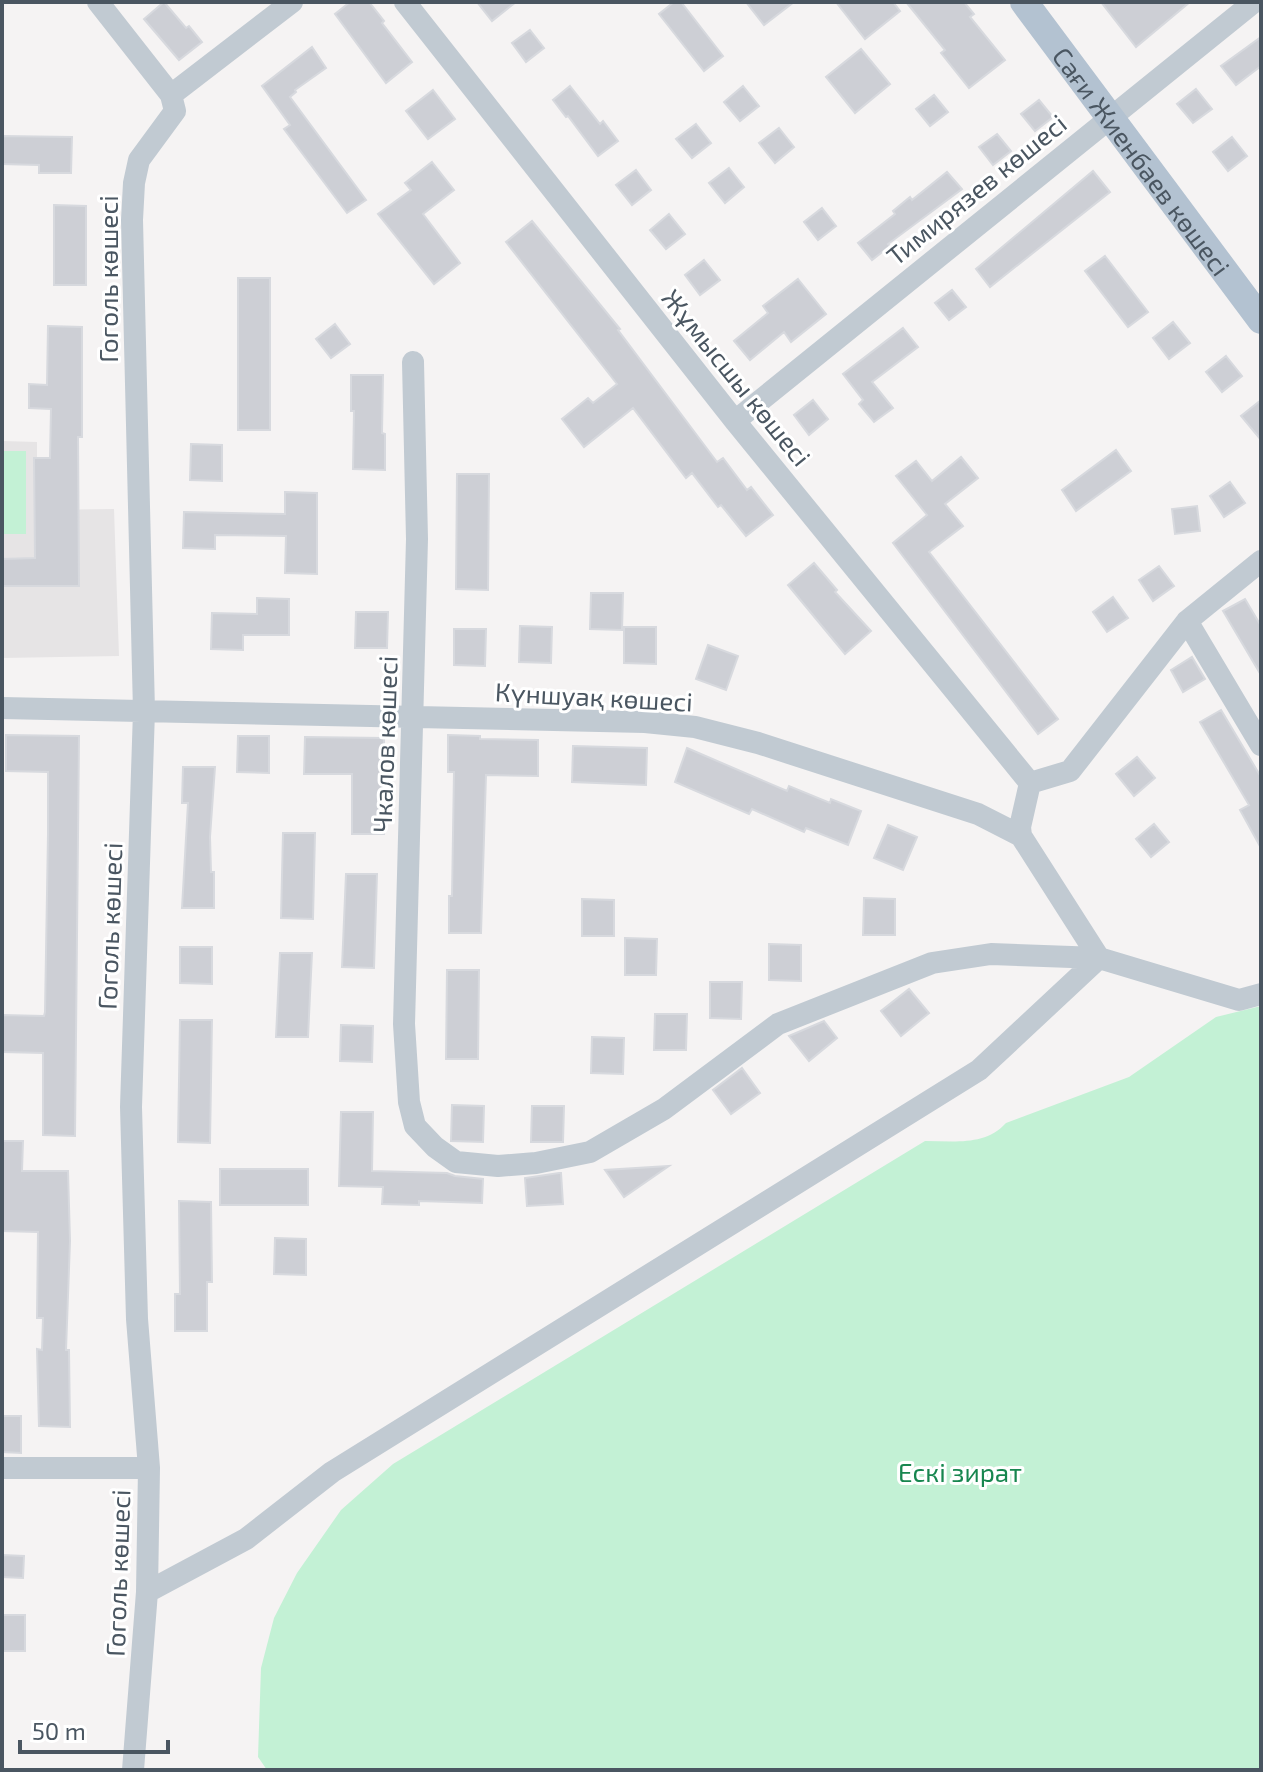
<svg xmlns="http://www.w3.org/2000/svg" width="1263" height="1772" font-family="'Exo 2',sans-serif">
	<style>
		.education { fill: #e6e4e5 }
		.green { fill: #c3f1d5 }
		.building { fill: #cdcfd5; stroke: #d7d9de; stroke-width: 2 }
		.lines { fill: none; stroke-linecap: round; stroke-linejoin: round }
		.minor { stroke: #c1cad2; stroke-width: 22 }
		.major { stroke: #b3c2d1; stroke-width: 28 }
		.labels { text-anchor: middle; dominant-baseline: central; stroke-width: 6; stroke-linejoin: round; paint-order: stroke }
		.street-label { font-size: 26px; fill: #4a5661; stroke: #fff }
		.park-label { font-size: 26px; fill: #17864f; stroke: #fff }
	</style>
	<rect width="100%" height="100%" fill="#f5f3f3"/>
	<!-- education -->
	<path class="education" d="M2,441L37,442V510L114,509L119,656L2,658Z"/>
	<!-- green -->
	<path class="green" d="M2,451H26V534H2Z
		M1261,1006V1770H267L258,1757L261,1668L274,1618L297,1573L341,1510L393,1464L925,1141C955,1141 985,1146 1006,1123L1129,1077L1216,1017Z"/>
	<!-- building -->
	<path class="building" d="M164,2L186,28L189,26L202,42L179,60L144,19Z
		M350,2H369L384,21L382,23L412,62L386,83L335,14Z
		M477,2H516L492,21Z
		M674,2H681L723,56L704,71L659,14Z
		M746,2H794L764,25Z
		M836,2H893L900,11L865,39Z
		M906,2H964L974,14L970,17L1005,60L969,88L941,53L945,50Z
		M1101,2H1190L1136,47Z
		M530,30L544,48L526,62L512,43Z
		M1261,37V66L1236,85L1221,66Z
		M312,47L326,68L295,90L296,92L290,97L366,200L347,213L284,129L290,125L262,86Z
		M861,49L890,84L855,113L826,77Z
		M570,86L600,124L603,121L618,141L598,156L568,116L566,117L553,100Z
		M743,86L759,106L740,121L724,102Z
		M1196,89L1212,109L1193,123L1177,104Z
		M433,90L455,119L428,139L406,111Z
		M934,95L948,112L930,126L916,109Z
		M1039,100L1053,117L1035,131L1021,114Z
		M696,124L711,143L692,158L676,139Z
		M779,128L794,147L775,163L759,143Z
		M997,134L1011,151L993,165L979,147Z
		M2,136L72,137L71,173H39V165L2,164Z
		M1232,137L1247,156L1228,171L1213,152Z
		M432,162L454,190L423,214L460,263L434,284L378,214L411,190L405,183Z
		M729,168L744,187L725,203L709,183Z
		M636,170L651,190L632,205L616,185Z
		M1093,171L1110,192L990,287L976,269Z
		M947,172L962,189L888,244L890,246L872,260L858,243L895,214L893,211L910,197L912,200Z
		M54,205L86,206V285H54Z
		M822,208L836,226L818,240L804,222Z
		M669,214L685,234L666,249L650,230Z
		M532,221L620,329L618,330L717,462L723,458L747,490L751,487L773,515L746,536L721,505L718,507L692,473L686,478L633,408L584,447L562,419L588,398L593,403L617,384L506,242Z
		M1105,256L1148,312L1128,327L1085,271Z
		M704,260L720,280L700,295L685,275Z
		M238,278H270V430H238Z
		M798,279L826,314L791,342L784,332L750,360L734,341L768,313L763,306Z
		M952,290L966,307L949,320L935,303Z
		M1173,322L1190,343L1169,359L1153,338Z
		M335,324L350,344L331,358L316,339Z
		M48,326L82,327V437H78L79,586H2V559L35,558L34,458H50L51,409L29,408V384L47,385Z
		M903,328L918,347L872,382L893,408L874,422L859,404L863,400L843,374Z
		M1226,356L1242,376L1222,392L1206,372Z
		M351,375H383L382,433L385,434V470L353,469L354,411H351Z
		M813,400L828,419L809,435L794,415Z
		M1261,400V440L1241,416Z
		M191,444L222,445V481L190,480Z
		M1116,450L1131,471L1076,511L1062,490Z
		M961,457L978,478L945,504L963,526L929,552L1058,719L1038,734L893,543L927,515L896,476L916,461L932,481Z
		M457,474H489L488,590L456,589Z
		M1230,482L1245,503L1224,517L1210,496Z
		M285,492L317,493V574L285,573L286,536L215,535V549L183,548L184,512L285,514Z
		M1197,506L1200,531L1175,534L1172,509Z
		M814,563L837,590L835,592L871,631L845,654L788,585Z
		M1159,566L1174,586L1153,601L1139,580Z
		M591,593H623L622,630L590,629Z
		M1113,597L1128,618L1107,632L1093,612Z
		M257,598L289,599V635H243V650L211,649L212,613L257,614Z
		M1245,599L1261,626V675L1223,611Z
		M356,612H388L387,648H355Z
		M520,626L552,627L551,663L519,662Z
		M624,627H656V664L624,663Z
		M454,629H486L485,666L454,665Z
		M708,645L738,656L726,690L696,679Z
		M1192,657L1205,679L1183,692L1171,670Z
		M1221,710L1261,777V848L1240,810L1249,805L1200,722Z
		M6,735L79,736L75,1136L43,1135V1053L3,1052V1015L44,1016L45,1012L48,834V772L6,771Z
		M448,735L480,736V739L538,740V776L486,775L481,933H449V896H452L454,772H448Z
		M238,736H269V773L237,772Z
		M305,737L384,738V834H352V774H304Z
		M573,746L647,748L646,785L572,782Z
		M687,748L787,791L789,786L830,803L831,799L861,811L848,845L806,828L804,832L752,809L749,814L675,782Z
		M1137,757L1155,778L1134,796L1116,774Z
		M183,767H215L210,837L211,872H214V908H182L188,803H182Z
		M1154,824L1169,842L1151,857L1136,839Z
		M888,825L917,837L903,870L874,858Z
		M283,833H315L313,919L281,918Z
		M346,874H377L374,968L342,967Z
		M864,898L895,899V935H863Z
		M582,899L614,900V936H582Z
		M625,938L657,939L656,975H625Z
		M769,944L801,945V981L769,980Z
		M180,947H212V984L180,983Z
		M280,953H312L308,1037H276Z
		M447,970H479L478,1059H446Z
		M710,982H742L741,1019L710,1018Z
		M909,989L929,1013L901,1036L881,1011Z
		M655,1014H687L686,1050H654Z
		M180,1020H212L210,1143L178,1142Z
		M824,1021L837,1038L809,1061L789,1036Z
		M341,1025L373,1026L372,1062L340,1061Z
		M592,1037L624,1038L623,1074L591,1073Z
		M742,1068L760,1093L731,1114L713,1090Z
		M452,1105L484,1106L483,1142L451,1141Z
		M532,1106H564L563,1142H531Z
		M341,1112H373L372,1171L447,1173L455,1176L483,1179L482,1203L419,1201V1205L382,1204L383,1187L339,1186Z
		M2,1141H23L22,1171H68L70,1241L66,1350H69L70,1427L39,1426L37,1349L42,1350L43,1318H37L38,1232L2,1231Z
		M669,1166L624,1197L605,1170Z
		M220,1169H308V1205H220Z
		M559,1173H561L563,1204L527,1206L525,1178Z
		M179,1201L211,1202L212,1282H207V1331H175V1294H180Z
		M275,1238L306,1239V1275L274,1274Z
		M2,1416H21V1453L2,1452Z
		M2,1555L24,1556L23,1578L2,1577Z
		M2,1615H25V1651H2Z"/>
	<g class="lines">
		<!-- minor -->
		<path class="minor" d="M98,2L171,95L175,111L139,160L134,183L132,220L144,711L131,1107L137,1319L149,1468L147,1592L133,1770
			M405,2L735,421L1030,783
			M171,95L292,2
			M413,362L417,539L404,1024L409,1102L415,1126L435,1147L456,1162L498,1166L536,1163L590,1152L664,1109L778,1024L932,963L991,954L1099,958L1239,1000L1261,994
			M735,421L1254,2
			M1187,621L1261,745
			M2,708L645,722L695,727L758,743L978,814L1021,836L1099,958
			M1030,783L1070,771L1187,621L1261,561
			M1021,836L1020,827L1030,783
			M2,1468H149
			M147,1592L246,1539L332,1472L979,1070L1099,958"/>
		<!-- major -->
		<path class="major" id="s1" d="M1024,2L1261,320"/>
	</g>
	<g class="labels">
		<!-- street labels -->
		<g class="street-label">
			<text stroke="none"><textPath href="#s1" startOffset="198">Сағи Жиенбаев көшесі</textPath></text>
			<text transform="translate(976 189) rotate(-39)">Тимирязев көшесі</text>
			<text transform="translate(107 279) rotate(-90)">Гоголь көшесі</text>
			<text transform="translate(737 377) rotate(51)">Жұмысшы көшесі</text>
			<text transform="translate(594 696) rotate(3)">Күншуақ көшесі</text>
			<text transform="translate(384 744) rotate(-88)">Чкалов көшесі</text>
			<text transform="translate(109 926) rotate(-88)">Гоголь көшесі</text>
			<text transform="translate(117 1573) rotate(-88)">Гоголь көшесі</text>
		</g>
		<!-- park labels -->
		<g class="park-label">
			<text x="960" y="1471">Ескі зират</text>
		</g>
	</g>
	<!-- border -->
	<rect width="1263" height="1772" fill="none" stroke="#4a5661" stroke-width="8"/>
	<!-- scale -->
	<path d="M20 1740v12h148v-12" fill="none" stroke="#4a5661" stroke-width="4"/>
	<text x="32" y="1740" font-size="24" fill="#4a5661" stroke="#ffffff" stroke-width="6" paint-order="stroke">50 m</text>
</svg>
